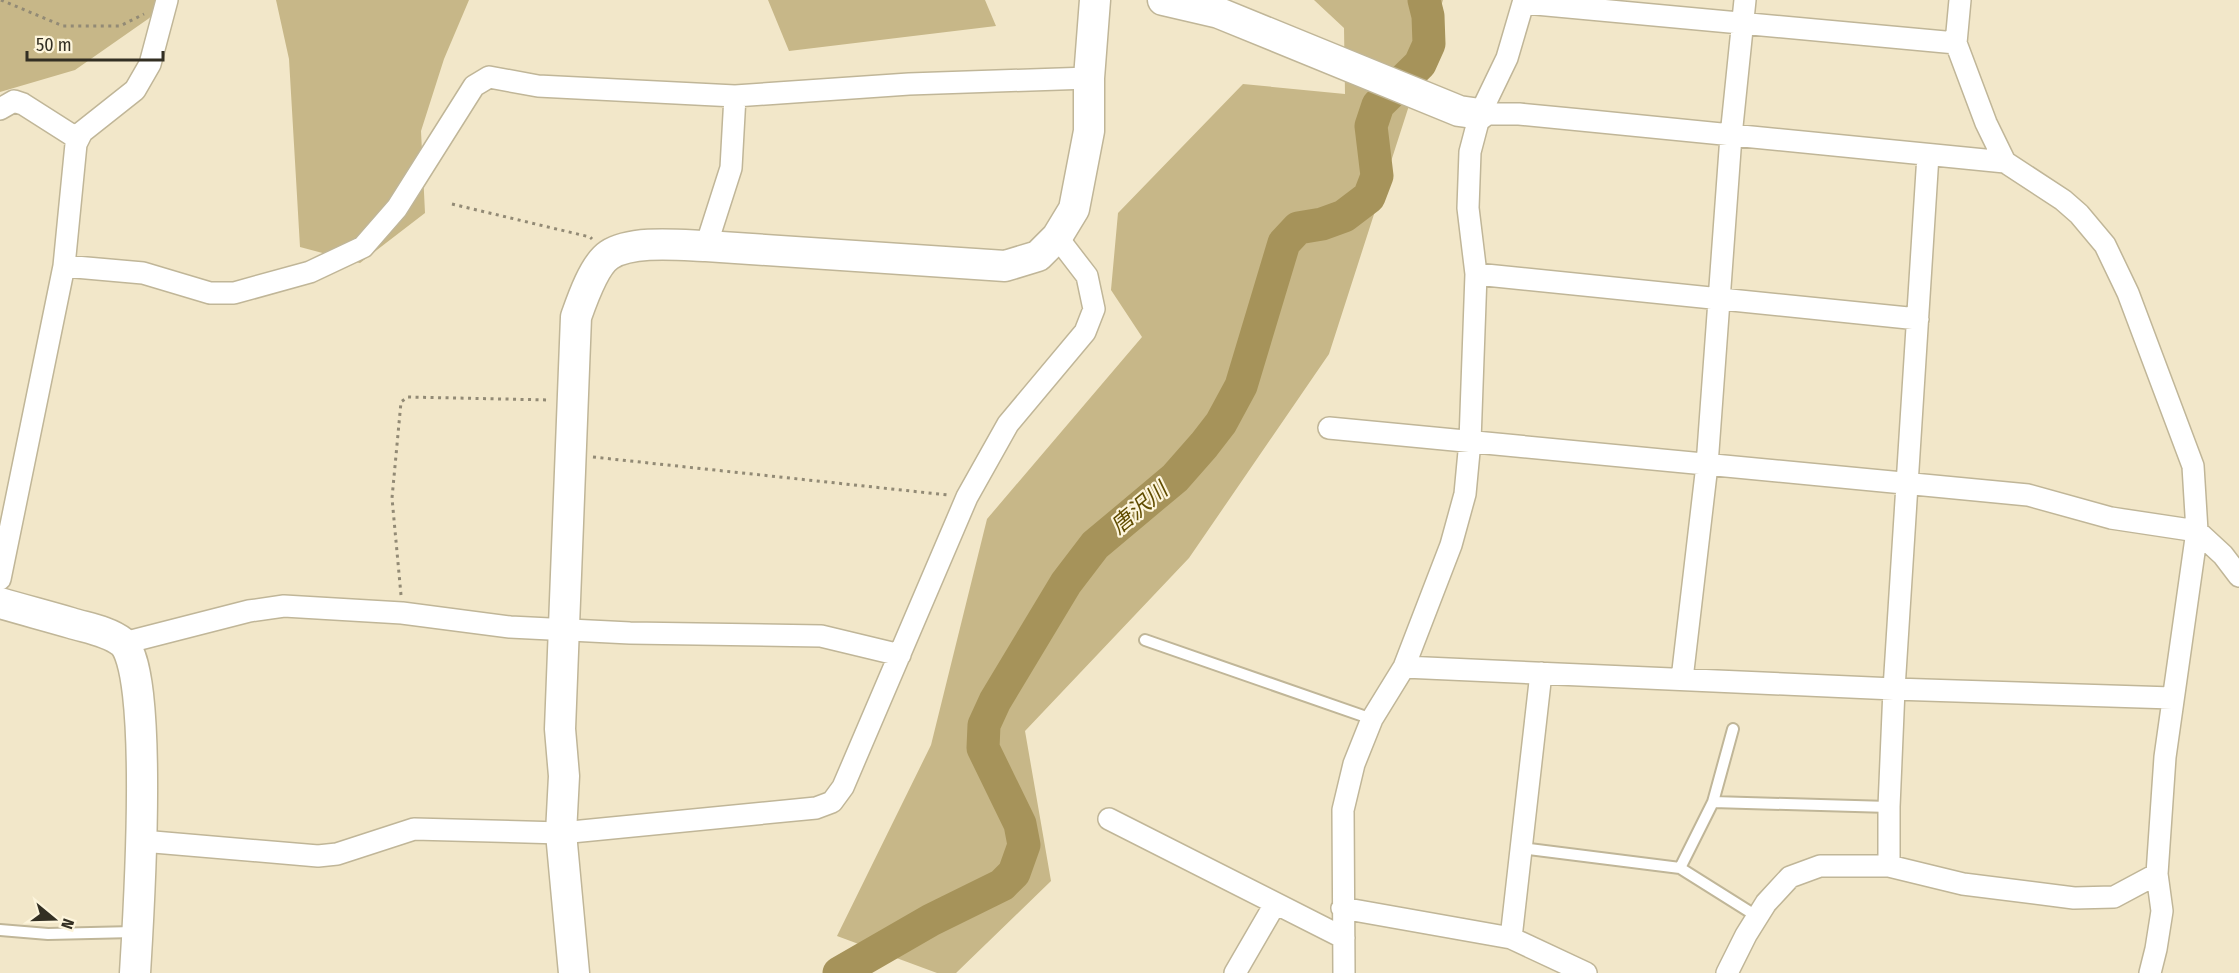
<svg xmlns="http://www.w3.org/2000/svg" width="2239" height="973" font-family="'Fira Sans Condensed','Noto Sans JP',sans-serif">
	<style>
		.green { fill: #c7b788 }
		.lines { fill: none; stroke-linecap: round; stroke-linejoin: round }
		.river { stroke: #a6935a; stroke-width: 33 }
		.lane-casing { stroke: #c0b698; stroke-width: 14 }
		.street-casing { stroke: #c0b698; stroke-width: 24 }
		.secondary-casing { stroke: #c0b698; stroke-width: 33 }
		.path { stroke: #928a75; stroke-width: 3; stroke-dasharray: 3 4.5; stroke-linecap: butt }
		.lane { stroke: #fff; stroke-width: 10 }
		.street { stroke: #fff; stroke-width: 21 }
		.secondary { stroke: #fff; stroke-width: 30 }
		.labels { text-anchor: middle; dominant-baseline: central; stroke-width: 4.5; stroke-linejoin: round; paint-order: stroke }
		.water-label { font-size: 22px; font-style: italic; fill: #604c00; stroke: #fdf5dc }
	</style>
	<rect width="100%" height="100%" fill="#f2e7c9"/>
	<!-- green -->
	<path class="green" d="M0,0H171L148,19L75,70L0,92Z
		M276,0H469L444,59L421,131L425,213L360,263L300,247L289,59Z
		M768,0H985L996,26L789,51Z
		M1314,0H1443L1329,354L1189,558L1025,731L1051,881L956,973H937L837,936L931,745L987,519L1142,337L1111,290L1118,213L1243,84L1345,94L1344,28Z"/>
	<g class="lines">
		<!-- river -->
		<path class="river" d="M839,973L931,920L1002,885L1014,873L1024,845L1020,824L983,748L984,725L995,701L1066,583L1095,545L1175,478L1204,445L1221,423L1241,386L1284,243L1298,228L1322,224L1344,216L1369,197L1377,176L1371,126L1378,105L1420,64L1429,44L1428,16L1424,0"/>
		<!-- lane casing -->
		<g class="lane-casing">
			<path id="lane" d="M1145,640L1372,719
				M1713,802L1889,807
				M1521,848L1680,868L1758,917
				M1680,868L1713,802L1733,729
				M0,930L48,934L134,932"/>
		</g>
		<!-- street casing -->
		<g class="street-casing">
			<path id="street" d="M1960,0L1956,43L1986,123L2005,162
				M1524,3L1956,43
				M0,109L14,101L23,104L78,139
				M1480,114H1519L1591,121L2005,162L2063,200L2079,214L2105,245L2128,293L2193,466L2197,531L2165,757L2157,874L2162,911L2156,949L2150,973
				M706,246L731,168L735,96
				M64,266L143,273L210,293H234L310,272L363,247L397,208L474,86L489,77L538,86L735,96L909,84L1089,78
				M1476,274L1918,319
				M1329,428L2028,495L2111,518L2197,531L2223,555L2239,576
				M0,579L64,266L76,144L82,132L135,90L150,64L167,0
				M124,643L249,611L284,606L402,613L510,627L630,633L821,636L900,655
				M1404,667L1894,689L2172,698
				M1682,679L1707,465L1731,136L1745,0
				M1109,819L1344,938
				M142,841L318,856L337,854L414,829L561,833L816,808L832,802L843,787L967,497L1008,424L1085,332L1094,309L1087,276L1057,237
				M1889,866V807L1894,689L1928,155
				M1342,908L1511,938L1586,973
				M1511,938L1541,673
				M1235,973L1275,904
				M1344,973L1343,810L1354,764L1372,719L1404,667L1451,545L1465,494L1470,441L1476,274L1468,208L1470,152L1480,114L1507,58L1524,0
				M1727,973L1746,935L1766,903L1790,877L1820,866H1889L1963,884L2074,898L2114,897L2157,874"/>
		</g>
		<!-- secondary casing -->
		<g class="secondary-casing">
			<path id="secondary" d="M1163,0L1219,13L1459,111L1480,114
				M0,603C24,610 47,616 71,623C87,628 108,631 122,642C155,668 138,923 135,973
				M574,973L561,833L564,776L560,729L576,317C582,300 594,265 609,255C632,240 679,245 706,246L1005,266L1038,256L1057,237L1074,209L1089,131V78L1095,0"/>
		</g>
		<!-- path -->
		<path class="path" d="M1,0L63,26H120L144,14
			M452,204L590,237L592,239
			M593,457L948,495
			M401,595L392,498L401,402L408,397L550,400"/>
		<!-- lane -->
		<use href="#lane" class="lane"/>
		<!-- street -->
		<use href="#street" class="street"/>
		<!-- secondary -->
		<use href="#secondary" class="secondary"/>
	</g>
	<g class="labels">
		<!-- water labels -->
		<g class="water-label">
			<text transform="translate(1139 508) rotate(-40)">唐沢川</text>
		</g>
	</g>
	<!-- north arrow -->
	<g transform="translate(54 919) rotate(109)" stroke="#fdf5dc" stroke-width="4.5" paint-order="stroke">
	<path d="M0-4.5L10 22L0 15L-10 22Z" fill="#332f23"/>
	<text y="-9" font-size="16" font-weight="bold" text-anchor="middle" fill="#332f23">N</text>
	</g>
	<!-- scale -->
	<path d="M27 51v9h136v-9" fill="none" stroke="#332f23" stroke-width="3"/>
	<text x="36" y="51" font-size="18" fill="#332f23" stroke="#fdf5dc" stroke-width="4.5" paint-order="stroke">50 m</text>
</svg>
